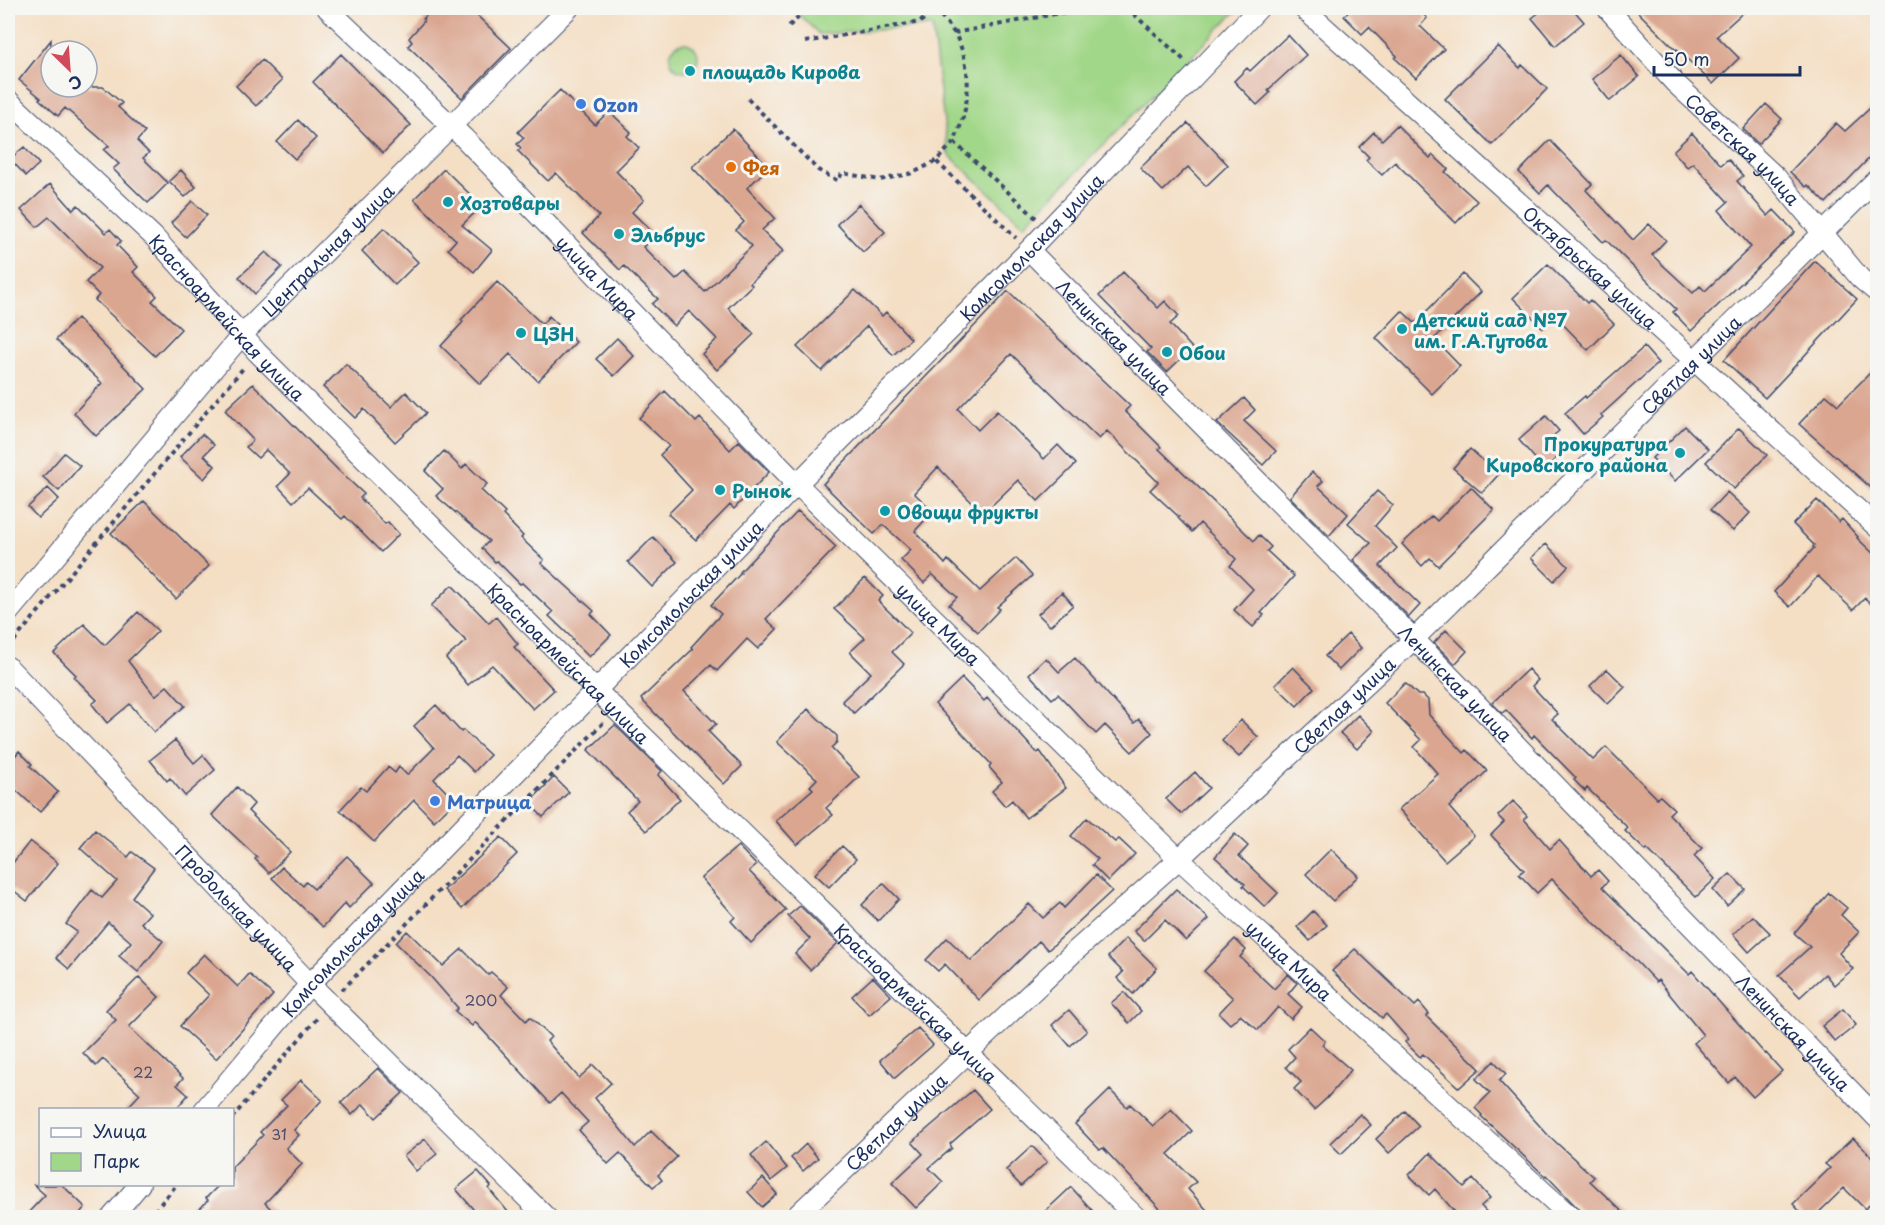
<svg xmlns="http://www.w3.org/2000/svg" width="1885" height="1225" font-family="'Playpen Sans',sans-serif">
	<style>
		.green { fill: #a1d788; stroke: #5e8373; stroke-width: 1.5 }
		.building { fill: #daa690 }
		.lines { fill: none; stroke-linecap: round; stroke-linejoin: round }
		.minor-casing { stroke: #3c496d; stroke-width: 22 }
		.path { stroke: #3c496d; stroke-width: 4; stroke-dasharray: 4.5 4.5; stroke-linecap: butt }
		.minor { stroke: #fff; stroke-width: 20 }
		.culture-dot { fill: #0f9aa8; stroke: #f6f6f2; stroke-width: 2 }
		.shop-dot { fill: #3f7fe0; stroke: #f6f6f2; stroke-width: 2 }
		.food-dot { fill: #e8710a; stroke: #f6f6f2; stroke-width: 2 }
		.labels { text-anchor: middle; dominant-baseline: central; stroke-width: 6; stroke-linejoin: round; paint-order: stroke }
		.number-label { font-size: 15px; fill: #4b4d6a }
		.culture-label { font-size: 18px; font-weight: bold; fill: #0d838f; stroke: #f6f6f2; text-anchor: start }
		.shop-label { font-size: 18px; font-weight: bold; fill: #366cbe; stroke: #f6f6f2; text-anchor: start }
		.street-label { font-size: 18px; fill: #1b2f5e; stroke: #f6f6f2 }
		.food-label { font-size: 18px; font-weight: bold; fill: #c56008; stroke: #f6f6f2; text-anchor: start }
	</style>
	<rect width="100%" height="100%" fill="#f6f6f2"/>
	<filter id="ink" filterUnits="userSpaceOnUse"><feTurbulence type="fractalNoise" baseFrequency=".0167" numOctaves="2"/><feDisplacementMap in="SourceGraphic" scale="12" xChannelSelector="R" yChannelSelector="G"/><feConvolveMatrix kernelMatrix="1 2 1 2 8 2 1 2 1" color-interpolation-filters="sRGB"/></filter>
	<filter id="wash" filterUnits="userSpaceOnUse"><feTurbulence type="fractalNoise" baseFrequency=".008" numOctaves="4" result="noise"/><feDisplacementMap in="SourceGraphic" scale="24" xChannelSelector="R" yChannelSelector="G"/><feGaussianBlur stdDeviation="1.35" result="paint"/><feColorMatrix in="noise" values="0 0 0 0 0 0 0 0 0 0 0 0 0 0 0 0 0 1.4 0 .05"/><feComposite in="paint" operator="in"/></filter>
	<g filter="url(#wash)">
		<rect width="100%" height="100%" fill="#f4dfc5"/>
		<!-- green -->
		<path class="green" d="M792,8H1239L1024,225L948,154L932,26L819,34Z
			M670 57a14 14 0 1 1 28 0a14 14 0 1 1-28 0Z"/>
		<g id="blocks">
			<!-- building -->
			<path class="building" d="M433,8H469L511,48L462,98L408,46L412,42L409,38L424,21L423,19Z
				M1353,8H1417L1427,18L1420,26L1444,49L1416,78L1395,58L1397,56L1369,27L1362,34L1344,16Z
				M1545,8H1572L1584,22L1555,46L1532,18Z
				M1634,8H1748L1717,36L1739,58L1713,84L1677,49L1676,50Z
				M1288,35L1306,55L1268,90L1270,93L1257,105L1234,81L1247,68L1250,71Z
				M51,40V87H103L122,103L118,107L145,132L137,141L149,153L143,158L168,183L148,203L113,169L119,164L104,150L109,146L65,108L58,116L39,99L41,98L19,80Z
				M1498,46L1520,68L1522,65L1547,89L1492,145L1445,99Z
				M341,54L411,125L383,153L313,82Z
				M1621,55L1639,77L1610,101L1592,79Z
				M262,60L282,80L256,106L236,86Z
				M560,90L595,125L609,111L631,132L627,136L639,148L616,171L644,200L632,212L655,235L643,247L676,280L685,272L705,292L752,246L736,230L744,222L692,167L733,129L769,167L747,188L775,218L762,230L783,251L750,283L752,285L728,308L754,334L717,370L702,354L717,339L689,311L674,326L652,304L658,299L624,266L620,270L583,233L599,216L556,173L548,181L518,151L521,148L517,144L524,138L518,132Z
				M1878,101V149L1826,203L1808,185L1806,187L1790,172L1836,123L1845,131Z
				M1766,104L1782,119L1758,144L1743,129Z
				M298,120L316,138L295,159L277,142Z
				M1188,123L1228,165L1206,186L1188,167L1163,191L1140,168Z
				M1397,125L1430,158L1433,155L1448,169L1445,172L1477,201L1456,223L1395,162L1382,175L1366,160L1369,157L1359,147L1374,132L1382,140Z
				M1692,133L1721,165L1728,159L1743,176L1737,181L1768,216L1774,210L1795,232L1691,331L1673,312L1676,309L1606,240L1603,242L1548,185L1540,193L1519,172L1550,140L1592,184L1586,190L1633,240L1649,224L1666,240L1652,255L1693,293L1700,286L1705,291L1751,247L1719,210L1728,202L1693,163L1687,167L1673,151Z
				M24,147L39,164L26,176L10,159Z
				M444,169L482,206L462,225L492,250L474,272L448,249L456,240L414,199Z
				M181,170L196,187L185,197L169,181Z
				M50,184L73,210L78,205L106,233L110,229L121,241L117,245L138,267L133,272L157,296L152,301L181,329L155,356L95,300L99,295L86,282L100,268L49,217L37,227L21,210Z
				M192,201L207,215L186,237L171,223Z
				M859,204L885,232L863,252L837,224Z
				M384,228L418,262L395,285L362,251Z
				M266,252L282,267L255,294L239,277Z
				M1815,261L1857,299L1765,398L1724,360Z
				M1548,264L1587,303L1590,300L1614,324L1588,350L1555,316L1543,328L1513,298Z
				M1123,272L1158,308L1165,301L1179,316L1170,324L1192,348L1167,372L1147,352L1151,349L1099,296Z
				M1463,274L1481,292L1434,339L1460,366L1432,394L1376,338L1402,311L1415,323Z
				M497,282L542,324L549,316L576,342L538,381L510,354L480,384L441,346L463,322L461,320Z
				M855,290L882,316L886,312L911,339L893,355L867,326L822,371L797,347Z
				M1008,291L1130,406L1125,411L1161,447L1159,449L1254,541L1259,535L1271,547L1267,551L1294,576L1261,613L1264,615L1253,627L1234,610L1253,589L1230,566L1236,559L1200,523L1192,532L1178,518L1179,517L1150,490L1158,482L1107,431L1099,439L1011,354L958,409L978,430L997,411L1044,459L1058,445L1076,464L1038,501L1018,480L983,514L938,467L914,493L933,511L915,531L945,564L948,560L980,591L1016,558L1032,576L997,607L1000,609L978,632L949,605L957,597L932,574L924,583L901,560L911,550L883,525L874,534L823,484Z
				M77,318L146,389L96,436L74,413L102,383L56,340Z
				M617,338L634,356L614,376L596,359Z
				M1644,347L1658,363L1601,415L1603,417L1583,434L1565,413L1585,396L1586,398Z
				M346,364L391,407L406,392L426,413L395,442L364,409L355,418L323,387Z
				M1878,365V494L1799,424L1826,395L1838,405Z
				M253,384L338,470L364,494L360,498L385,524L388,522L399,534L381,552L345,516L342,519L308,488L293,502L278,486L290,474L266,450L258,458L246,447L253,440L225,410Z
				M665,391L696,422L700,418L730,450L739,441L769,472L734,509L730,505L696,540L668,514L692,490L660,455L669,446L639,418Z
				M1244,398L1255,410L1244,421L1276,451L1263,465L1217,423Z
				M1546,416L1559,431L1549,439L1561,454L1544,469L1519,440Z
				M1685,426L1708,449L1675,481L1652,458Z
				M1739,428L1767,455L1734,489L1706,462Z
				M202,434L214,445L204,455L215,466L204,479L180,457Z
				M1470,449L1499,474L1482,493L1453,468Z
				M444,451L462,469L466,464L487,484L481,490L505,513L503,515L523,536L521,538L544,560L541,563L594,611L591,614L611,635L589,657L572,640L573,639L549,616L553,612L522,583L520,584L497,561L495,562L482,548L489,541L436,496L443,489L425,471Z
				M64,453L80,466L59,491L43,477Z
				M1312,472L1323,481L1318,486L1348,514L1329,536L1290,497Z
				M1471,487L1494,510L1438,566L1430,558L1422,566L1402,544L1432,516L1437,521Z
				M48,488L59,499L38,518L28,507Z
				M1377,491L1393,505L1375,526L1397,548L1380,566L1420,605L1409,617L1353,560L1371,543L1348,523Z
				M1727,492L1750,513L1733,531L1710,510Z
				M1817,500L1839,522L1842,519L1858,537L1857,538L1878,558V611L1865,598L1853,610L1818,576L1790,607L1774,592L1814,548L1813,547L1814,545L1793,524Z
				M144,501L209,566L176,599L111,533Z
				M798,511L836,547L766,619L777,629L758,649L747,639L717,671L711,665L684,691L716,724L708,731L742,766L724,784L641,699L693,649L691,647L721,614L711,605L741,573L740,572Z
				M653,537L677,562L652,587L628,562Z
				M1546,544L1568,566L1554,581L1531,558Z
				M865,578L883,596L878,601L911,633L892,652L904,664L854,713L842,701L871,673L850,652L865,638L834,609Z
				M452,585L489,623L496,617L518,644L514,647L554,690L533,709L492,665L468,685L446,658L466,641L431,606Z
				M1062,592L1073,605L1050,626L1038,614Z
				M138,612L158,631L128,661L155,696L167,686L185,706L154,732L130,704L107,723L92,704L97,700L74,677L76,675L54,653L84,624L105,645Z
				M1446,630L1467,651L1455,664L1434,643Z
				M1348,634L1361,648L1339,670L1325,656Z
				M1046,658L1059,672L1075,658L1134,723L1139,719L1152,733L1132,752L1105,725L1096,734L1058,694L1052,699L1029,674Z
				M1293,667L1314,688L1297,706L1275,685Z
				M1528,669L1538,680L1532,686L1558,714L1552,719L1593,760L1606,747L1657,798L1660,796L1674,809L1669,814L1702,848L1694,856L1715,879L1696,897L1647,849L1646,851L1625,831L1628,828L1587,788L1585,791L1574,780L1576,778L1534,735L1532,738L1506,710L1502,713L1492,703Z
				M1607,669L1625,687L1608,704L1590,686Z
				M962,678L984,701L987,698L1037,753L1040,751L1066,788L1026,818L1012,800L1005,806L992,791L1002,782L989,767L991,764L935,704Z
				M1405,683L1418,695H1423L1428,700L1429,715L1464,753L1467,750L1487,771L1449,807L1474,836L1445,861L1399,809L1438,774L1414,747L1421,740L1385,703Z
				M436,705L461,732L463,730L490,755L474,772L457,755L434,779L455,801L434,821L414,800L374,842L340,810L361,787L366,791L388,767L395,773L399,767L407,775L434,748L414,726Z
				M808,709L837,736V742L831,748L859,777L826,808L833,815L797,845L776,821L813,789L810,786L817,779L777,742Z
				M1358,715L1374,731L1357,749L1340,733Z
				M1241,720L1258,737L1239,757L1222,741Z
				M615,725L662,771L658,775L680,799L646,831L627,811L638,801L588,750Z
				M175,740L194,763L203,755L215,770L185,796L170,778L167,781L150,760Z
				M8,746L16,755L19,751L32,764L30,766L58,792L40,812L8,783Z
				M1195,772L1209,788L1181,814L1166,799Z
				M554,777L569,792L543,817L529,803Z
				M237,787L254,804L248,811L290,852L269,873L255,859L257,857L212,815Z
				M1513,801L1527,816L1524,819L1550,849L1559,840L1591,876L1598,870L1608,881L1602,887L1689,974L1692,971L1765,1054L1766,1053L1782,1071L1753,1097L1735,1077L1729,1083L1694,1043L1703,1035L1658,980L1656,982L1637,962L1590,919L1552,879L1537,893L1519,874L1524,870L1491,835L1504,822L1498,816Z
				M1087,818L1115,842L1119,839L1135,854L1108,881L1092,865L1098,859L1071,836Z
				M95,830L128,857L132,852L154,868L132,897L150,913L141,923L163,941L138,972L119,956L131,942L108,922L69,969L56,958L77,932L66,924L92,890L102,898L117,881L80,848Z
				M1235,834L1248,846L1239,856L1278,893L1265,907L1243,886L1245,884L1215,857Z
				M501,837L517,854L462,909L444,890Z
				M30,841L58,863L27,901L8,886V869Z
				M738,846L756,865L749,871L786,910L751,943L731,921L735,917L701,878Z
				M842,846L856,859L829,887L815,874Z
				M1331,849L1358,876L1333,901L1306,874Z
				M347,856L374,883L349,908L345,903L323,927L272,878L282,867L303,886L306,882L314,889Z
				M1730,874L1745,889L1727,906L1713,890Z
				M1096,875L1112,891L1048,950L1039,941L979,1000L945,964L938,971L926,960L947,938L971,961L1029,904L1043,918L1060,903L1064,908Z
				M883,883L899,899L878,921L862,905Z
				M1176,889L1209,919L1186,941L1165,920L1144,941L1134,931Z
				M1829,893L1847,908L1841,915L1859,932L1839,953L1853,969L1834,985L1825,974L1800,997L1779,975L1810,947L1794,933Z
				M800,906L838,943L810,970L795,954L810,939L788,916Z
				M1313,911L1327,925L1310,941L1297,927Z
				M1753,916L1770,933L1749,952L1733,934Z
				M407,931L443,966L462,949L488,975L491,972L508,987L501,995L526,1021L530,1017L551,1037L547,1041L579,1078L593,1065L611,1083L595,1098L635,1147L651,1131L677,1157L658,1175L662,1180L653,1187L620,1153L608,1164L579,1130L588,1122L561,1093L550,1103L475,1022L472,1026L455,1011L458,1008L431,977L396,943Z
				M1126,938L1157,968L1133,994L1117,978L1123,972L1108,957Z
				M1235,939L1246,950L1240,957L1274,989L1288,974L1297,983L1288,994L1302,1007L1291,1019L1278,1007L1258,1030L1240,1015L1230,1024L1219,1013L1233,998L1204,971Z
				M1355,949L1415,1006L1419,1002L1429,1014L1426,1016L1480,1069L1459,1088L1423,1054L1420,1057L1405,1042L1408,1039L1386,1014L1382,1018L1332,971Z
				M204,954L238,987L249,974L273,995L216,1059L180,1026L209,995L186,973Z
				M139,977L159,997L129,1027L183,1078L177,1085L188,1095L175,1110H125L140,1094L103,1059L96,1066L83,1053L116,1020L106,1010Z
				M873,977L891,996L869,1015L852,996Z
				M1124,992L1141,1011L1129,1023L1111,1003Z
				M1843,1009L1856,1025L1835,1042L1822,1026Z
				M1069,1010L1087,1031L1070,1046L1052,1025Z
				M1310,1027L1325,1041L1322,1045L1351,1070L1327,1098L1314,1110L1294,1089L1301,1082L1286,1067L1295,1057L1288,1049Z
				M918,1028L933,1045L895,1078L880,1060Z
				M1494,1061L1506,1074L1499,1081L1548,1135L1594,1177L1590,1181L1629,1218H1587L1546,1175L1545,1176L1481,1116L1482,1115L1475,1108L1490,1093L1476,1079Z
				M378,1068L403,1093L376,1118L363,1104L352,1115L341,1103Z
				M301,1080L322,1100L294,1130L299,1135L286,1148L302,1164L265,1203L280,1218H191L208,1200L206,1198L219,1185H232V1167L263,1135L260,1132L287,1105L281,1100Z
				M973,1090L990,1109L950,1144L952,1148L929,1168L943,1182L916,1208L892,1183L923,1154L912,1142Z
				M1110,1090L1127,1107L1130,1104L1153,1126L1171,1109L1192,1131L1168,1154L1196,1182L1188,1189L1214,1218H1153L1161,1210L1103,1148L1100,1150L1075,1124Z
				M1405,1111L1419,1126L1389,1153L1376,1139Z
				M1360,1114L1371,1125L1341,1154L1330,1143Z
				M1853,1138L1878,1163V1197L1865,1209L1844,1188L1813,1218H1806L1793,1204L1830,1168L1825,1164Z
				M425,1139L437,1154L416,1171L404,1156Z
				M766,1142L787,1168L771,1181L751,1155Z
				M806,1144L818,1158L803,1171L791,1158Z
				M1032,1146L1047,1162L1021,1186L1006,1170Z
				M1430,1153L1464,1187L1473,1179L1490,1198L1481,1206L1492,1218H1460L1435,1189L1429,1195L1409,1175Z
				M478,1171L491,1186L489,1189L513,1218H463L473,1209L456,1189Z
				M763,1178L777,1194L762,1207L748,1192Z
				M34,1185H62L85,1207L76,1218H23L45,1195Z
				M1071,1187L1099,1218H1038Z"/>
		</g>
	</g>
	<g filter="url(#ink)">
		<use href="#blocks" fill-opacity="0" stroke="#3c496d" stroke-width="1.5"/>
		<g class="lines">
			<!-- minor casing -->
			<g class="minor-casing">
				<g id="minor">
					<path id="s1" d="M327,8L465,139L797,484L1179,859L1572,1218"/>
					<path id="s2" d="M1303,8L1695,361L1878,528"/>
					<path id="s3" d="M1607,8L1675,83L1776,177L1860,278L1878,293"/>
					<path id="s4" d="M8,100L154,237L257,352L596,690L1137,1218"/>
					<path id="s5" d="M1029,250L1414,639L1878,1119"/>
					<path id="s6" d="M8,613L241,336L569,8"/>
					<path id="s7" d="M8,667L310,984L547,1218"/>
					<path id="s8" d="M204,1110L310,984L797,484L1029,250L1259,8"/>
					<path d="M111,1218L140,1184"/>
					<path id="s9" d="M794,1218L1073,953L1179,859L1414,639L1878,178"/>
				</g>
			</g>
			<!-- path -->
			<path class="path" d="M936,8C941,17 949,25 955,34C974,70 970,106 954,142L1036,218
				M1127,8L1185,61
				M789,26L809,8
				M954,33L1087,8
				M805,42L920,22L936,9
				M748,99L818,170L838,181L842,173L880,180L913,173L936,161
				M954,142L936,161L1016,238
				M8,648L245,366
				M342,990L603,723
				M232,1118L319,1016
				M149,1218L177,1184"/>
			<!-- minor -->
			<use href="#minor" class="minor"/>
		</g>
	</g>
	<!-- markers -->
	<g class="culture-dot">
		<circle cx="690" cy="71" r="6"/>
		<circle cx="448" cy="202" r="6"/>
		<circle cx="619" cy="234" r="6"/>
		<circle cx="1402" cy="329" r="6"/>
		<circle cx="521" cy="333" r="6"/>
		<circle cx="1167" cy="352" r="6"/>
		<circle cx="1680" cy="453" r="6"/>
		<circle cx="720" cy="490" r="6"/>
		<circle cx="885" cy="511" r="6"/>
	</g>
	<g class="shop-dot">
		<circle cx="581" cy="104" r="6"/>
		<circle cx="435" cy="801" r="6"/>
	</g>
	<circle class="food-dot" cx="731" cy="167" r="6"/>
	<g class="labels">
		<!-- number labels -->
		<g class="number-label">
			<text x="481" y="999">200</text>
			<text x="143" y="1071">22</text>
			<text x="279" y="1133">31</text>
		</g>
		<!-- culture labels -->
		<g class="culture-label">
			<text x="702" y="71">площадь Кирова</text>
			<text x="460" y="202">Хозтовары</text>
			<text x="631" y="234">Эльбрус</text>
			<text x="1414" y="319">Детский сад №7<tspan x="1414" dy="21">им. Г.А.Тутова</tspan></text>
			<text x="533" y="333">ЦЗН</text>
			<text x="1179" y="352">Обои</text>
			<text x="1668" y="443" text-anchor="end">Прокуратура<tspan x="1668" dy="21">Кировского района</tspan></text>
			<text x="732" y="490">Рынок</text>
			<text x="897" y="511">Овощи фрукты</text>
		</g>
		<!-- shop labels -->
		<g class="shop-label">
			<text x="593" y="104">Ozon</text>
			<text x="447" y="801">Матрица</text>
		</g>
		<!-- street labels -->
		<g class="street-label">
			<text stroke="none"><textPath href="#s3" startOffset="196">Советская улица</textPath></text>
			<text stroke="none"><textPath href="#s8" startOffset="1196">Комсомольская улица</textPath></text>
			<text stroke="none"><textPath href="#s6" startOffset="484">Центральная улица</textPath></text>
			<text stroke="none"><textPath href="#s2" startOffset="387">Октябрьская улица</textPath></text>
			<text stroke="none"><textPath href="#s1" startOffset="382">улица Мира</textPath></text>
			<text stroke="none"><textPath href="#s4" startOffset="309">Красноармейская улица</textPath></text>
			<text stroke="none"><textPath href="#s5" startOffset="122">Ленинская улица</textPath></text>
			<text stroke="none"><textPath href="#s9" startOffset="1238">Светлая улица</textPath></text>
			<text stroke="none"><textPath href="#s8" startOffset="710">Комсомольская улица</textPath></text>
			<text stroke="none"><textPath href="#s1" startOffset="868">улица Мира</textPath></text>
			<text stroke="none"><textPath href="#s4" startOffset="795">Красноармейская улица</textPath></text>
			<text stroke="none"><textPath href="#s5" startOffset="608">Ленинская улица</textPath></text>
			<text stroke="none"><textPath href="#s9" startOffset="752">Светлая улица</textPath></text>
			<text stroke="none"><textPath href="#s7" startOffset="332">Продольная улица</textPath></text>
			<text stroke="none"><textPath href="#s8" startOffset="224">Комсомольская улица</textPath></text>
			<text stroke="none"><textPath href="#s1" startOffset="1354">улица Мира</textPath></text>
			<text stroke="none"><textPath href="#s4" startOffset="1281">Красноармейская улица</textPath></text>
			<text stroke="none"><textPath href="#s5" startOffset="1094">Ленинская улица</textPath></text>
			<text stroke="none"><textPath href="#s9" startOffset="140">Светлая улица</textPath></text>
		</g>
		<!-- food labels -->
		<g class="food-label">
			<text x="743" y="167">Фея</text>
		</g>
	</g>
	<!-- margin -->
	<rect width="1885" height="1225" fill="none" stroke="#f6f6f2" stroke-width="30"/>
	<!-- legend -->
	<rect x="39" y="1108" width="195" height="78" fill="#f6f6f2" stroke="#9ea6b7" stroke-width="1.5"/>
	<rect x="51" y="1128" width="30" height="9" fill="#ffffff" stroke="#9ea6b7" stroke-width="1.5"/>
	<text x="93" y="1138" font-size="18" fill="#1b2f5e">Улица</text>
	<rect x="51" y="1153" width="30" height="18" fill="#a1d788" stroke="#9ea6b7" stroke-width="1.5"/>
	<text x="93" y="1168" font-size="18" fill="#1b2f5e">Парк</text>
	<!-- north arrow -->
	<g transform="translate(69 69) rotate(155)"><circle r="28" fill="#f6f6f2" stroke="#9ea6b7" stroke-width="1.5"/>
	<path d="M0-4.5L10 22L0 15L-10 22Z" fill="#d1495b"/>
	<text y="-9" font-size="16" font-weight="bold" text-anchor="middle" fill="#1b2f5e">С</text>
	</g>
	<!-- scale -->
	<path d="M1654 66v9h146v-9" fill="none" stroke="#1b2f5e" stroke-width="3"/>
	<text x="1663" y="66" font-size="18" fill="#1b2f5e" stroke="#f6f6f2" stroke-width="4.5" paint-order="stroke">50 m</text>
</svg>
